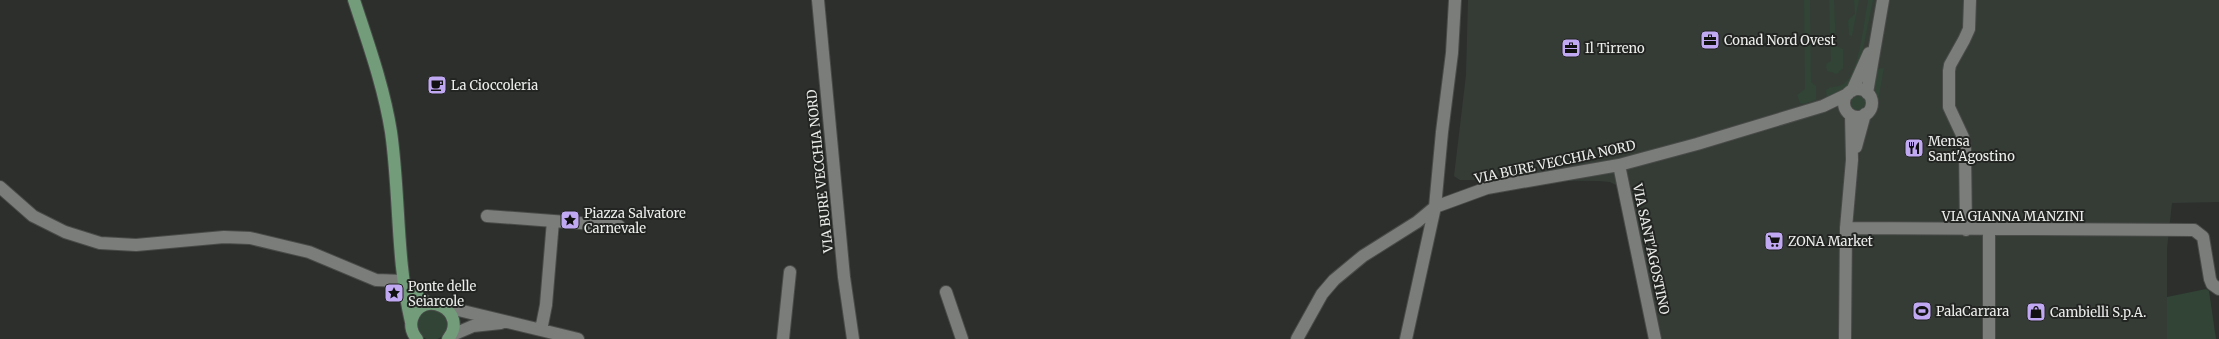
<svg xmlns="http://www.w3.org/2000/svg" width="2219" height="339" font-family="Merriweather,serif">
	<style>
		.built { fill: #353c36 }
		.green { fill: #314435 }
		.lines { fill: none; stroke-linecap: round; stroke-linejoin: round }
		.minor-casing { stroke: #494b49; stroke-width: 14 }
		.major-casing { stroke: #494b49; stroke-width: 14 }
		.minor { stroke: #7a7d7a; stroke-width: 12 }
		.major { stroke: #729c7a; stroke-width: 12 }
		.labels { text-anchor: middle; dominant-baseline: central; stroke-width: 4; stroke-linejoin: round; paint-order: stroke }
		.poi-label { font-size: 13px; fill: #eceeec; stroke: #232523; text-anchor: start }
		.street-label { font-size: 13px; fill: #eceeec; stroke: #232523 }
	</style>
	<rect width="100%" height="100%" fill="#2d2f2d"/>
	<!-- built -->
	<path class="built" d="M1468,0H2219V202L2172,203L2167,249V339H1651L1619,189L1616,185L1610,182L1599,181L1460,180L1454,176L1466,75Z"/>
	<!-- green -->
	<path class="green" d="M1804,0H1810L1811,82L1816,86V100L1803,104L1800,103L1797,95L1805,89Z
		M1829,0H1834L1836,46L1843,49V68L1837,74L1827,71L1826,64L1831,61Z
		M1854,0H1859L1852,36H1851L1849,35L1848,20L1855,14Z
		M1868,0H1873L1860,64L1848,88L1827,98L1826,90C1832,85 1839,88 1845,83C1860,70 1864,20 1868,0Z
		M1884,68L1878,101L1874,88L1877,69Z
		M1851 103a7 7 0 1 1 14 0a7 7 0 1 1-14 0Z
		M2206,289L2209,291L2216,339H2167V297Z
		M417 325a15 15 0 1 1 30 0a15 15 0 1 1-30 0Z"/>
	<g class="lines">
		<!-- minor casing -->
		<g class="minor-casing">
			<path id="minor" d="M818,0L844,277L853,339
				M1844 103a14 14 0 1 1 28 0a14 14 0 1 1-28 0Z
				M1852,91L1869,53
				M1867,93L1883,0
				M1856,147L1865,114
				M1619,165L1655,339
				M0,187L33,216L65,232L100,243L136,245L224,237L250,238L309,252L376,280L403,281
				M487,216L619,226
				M1846,228L2194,230L2203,237L2210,279L2212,284L2219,289
				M1966,230L1965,149L1963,137L1949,107V71L1950,65L1964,40L1969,29L1970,0
				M946,292L962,339
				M442,306L578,339
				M541,330L546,305L553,221
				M450,336L473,326L501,323
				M783,339L790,272
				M1297,339L1322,294L1334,280L1363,256L1417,222L1435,207L1487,188L1619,165L1697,144L1823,106L1848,94
				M1406,339L1435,207L1442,132L1452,53L1455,0
				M1845,339L1846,228L1852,160L1851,115
				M1989,339V230"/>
		</g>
		<!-- major casing -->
		<g class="major-casing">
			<path id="major" d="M354,0C368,43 384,87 391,132C400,195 396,259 411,322
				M404,285L429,304
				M417,339C412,333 410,326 412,319C422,287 470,311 448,339"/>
		</g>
		<!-- minor -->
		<use href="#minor" class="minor"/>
		<!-- major -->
		<use href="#major" class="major"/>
	</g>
	<!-- icons -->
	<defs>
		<g id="office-square" transform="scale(1)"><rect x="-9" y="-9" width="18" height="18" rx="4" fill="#c1a8f3" stroke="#232523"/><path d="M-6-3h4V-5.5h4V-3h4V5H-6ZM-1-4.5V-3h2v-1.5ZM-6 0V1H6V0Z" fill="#111"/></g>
		<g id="cafe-square" transform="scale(1)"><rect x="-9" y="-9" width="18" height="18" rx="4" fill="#c1a8f3" stroke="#232523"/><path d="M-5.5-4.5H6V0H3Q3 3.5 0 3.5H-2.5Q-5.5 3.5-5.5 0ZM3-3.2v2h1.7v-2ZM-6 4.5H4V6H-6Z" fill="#111"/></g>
		<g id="restaurant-square" transform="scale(1)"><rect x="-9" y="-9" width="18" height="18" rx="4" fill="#c1a8f3" stroke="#232523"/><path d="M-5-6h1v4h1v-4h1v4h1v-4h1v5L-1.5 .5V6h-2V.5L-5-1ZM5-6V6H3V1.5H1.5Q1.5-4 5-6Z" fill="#111"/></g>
		<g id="sight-square" transform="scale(1)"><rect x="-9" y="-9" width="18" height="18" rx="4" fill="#c1a8f3" stroke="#232523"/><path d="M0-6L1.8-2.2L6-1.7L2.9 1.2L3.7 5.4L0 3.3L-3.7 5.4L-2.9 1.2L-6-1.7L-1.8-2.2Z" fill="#111"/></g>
		<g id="supermarket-square" transform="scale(1)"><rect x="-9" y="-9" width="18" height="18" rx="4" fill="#c1a8f3" stroke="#232523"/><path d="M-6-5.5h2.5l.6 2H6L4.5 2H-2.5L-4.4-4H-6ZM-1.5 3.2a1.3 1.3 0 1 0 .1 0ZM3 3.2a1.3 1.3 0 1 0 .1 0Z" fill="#111"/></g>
		<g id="stadium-square" transform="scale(1)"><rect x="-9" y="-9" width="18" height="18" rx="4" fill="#c1a8f3" stroke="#232523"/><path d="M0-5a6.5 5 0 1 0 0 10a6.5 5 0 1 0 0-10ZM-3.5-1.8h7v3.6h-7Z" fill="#111"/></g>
		<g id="shop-square" transform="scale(1)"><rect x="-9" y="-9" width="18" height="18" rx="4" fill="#c1a8f3" stroke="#232523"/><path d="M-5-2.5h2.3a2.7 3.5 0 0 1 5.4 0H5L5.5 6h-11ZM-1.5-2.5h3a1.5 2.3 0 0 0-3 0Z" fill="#111"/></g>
	</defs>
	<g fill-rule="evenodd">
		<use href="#office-square" x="1710" y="40"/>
		<use href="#office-square" x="1571" y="48"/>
		<use href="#cafe-square" x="437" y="85"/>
		<use href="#restaurant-square" x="1914" y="148"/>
		<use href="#sight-square" x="570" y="220"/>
		<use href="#supermarket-square" x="1774" y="241"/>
		<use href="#sight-square" x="394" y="293"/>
		<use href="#stadium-square" x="1922" y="311"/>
		<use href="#shop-square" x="2036" y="312"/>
	</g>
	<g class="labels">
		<!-- poi labels -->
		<g class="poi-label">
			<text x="1724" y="40">Conad Nord Ovest</text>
			<text x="1585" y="48">Il Tirreno</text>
			<text x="451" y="85">La Cioccoleria</text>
			<text x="1928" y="141">Mensa<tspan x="1928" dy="15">Sant'Agostino</tspan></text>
			<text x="584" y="213">Piazza Salvatore<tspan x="584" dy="15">Carnevale</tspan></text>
			<text x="1788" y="241">ZONA Market</text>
			<text x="408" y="286">Ponte delle<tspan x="408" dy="15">Seiarcole</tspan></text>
			<text x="1936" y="311">PalaCarrara</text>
			<text x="2050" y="312">Cambielli S.p.A.</text>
		</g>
		<!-- street labels -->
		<g class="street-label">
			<text transform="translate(1555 162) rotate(-12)">VIA BURE VECCHIA NORD</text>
			<text transform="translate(820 171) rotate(-96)">VIA BURE VECCHIA NORD</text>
			<text x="2013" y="216">VIA GIANNA MANZINI</text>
			<text transform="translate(1651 249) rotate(78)">VIA SANT'AGOSTINO</text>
		</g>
	</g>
</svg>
